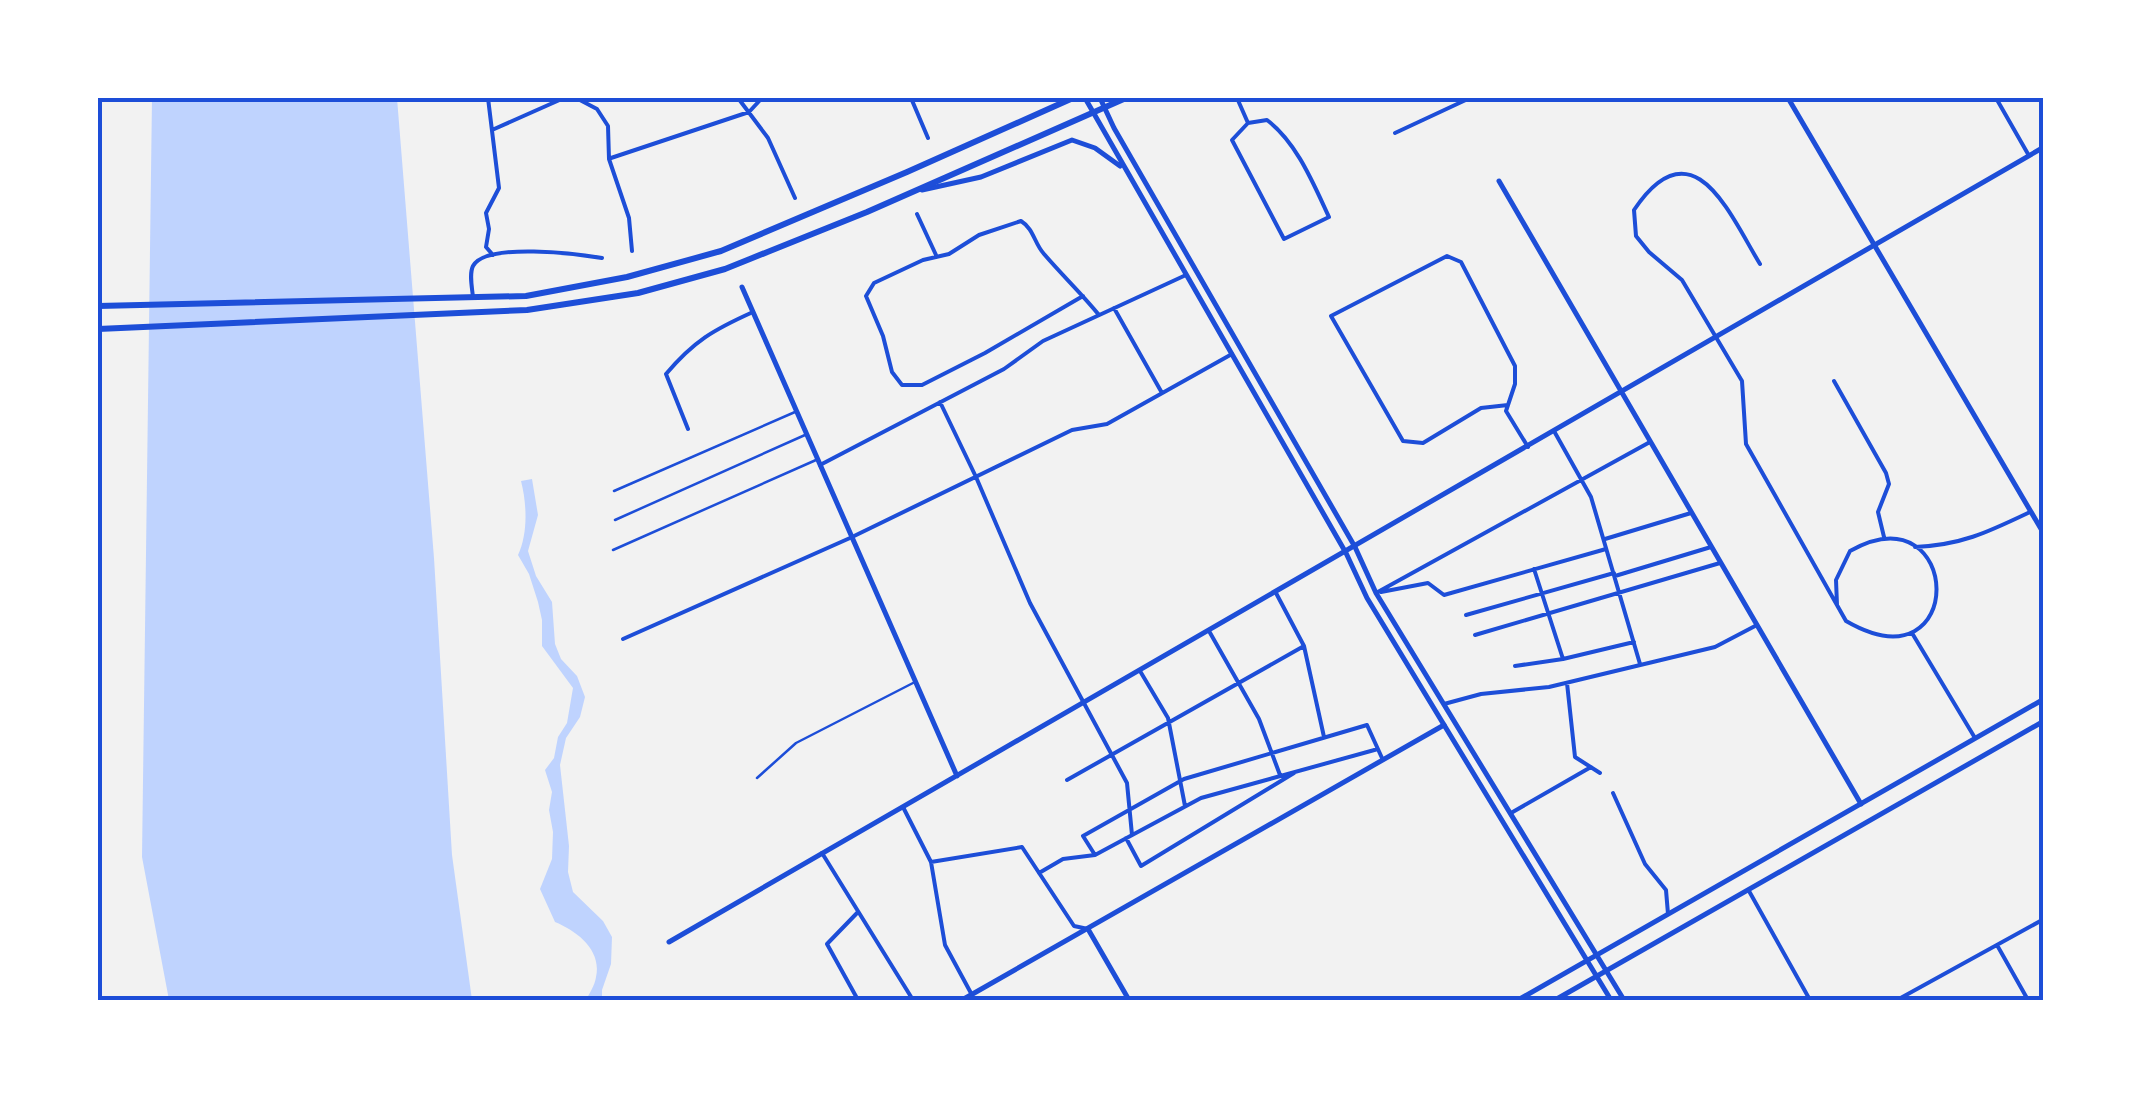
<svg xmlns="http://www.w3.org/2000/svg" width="2141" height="1098" font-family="Poppins,sans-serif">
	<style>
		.water { fill: #bfd3fe }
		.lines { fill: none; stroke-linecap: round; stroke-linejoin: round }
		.service { stroke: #1d4ed8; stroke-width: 2.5 }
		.minor { stroke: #1d4ed8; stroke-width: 4 }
		.tertiary { stroke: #1d4ed8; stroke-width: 5 }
		.secondary { stroke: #1d4ed8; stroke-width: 5 }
		.primary { stroke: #1d4ed8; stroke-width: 6 }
		.neatline { fill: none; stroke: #1d4ed8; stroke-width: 4 }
	</style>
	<rect width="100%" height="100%" fill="#f2f2f2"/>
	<!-- water -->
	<path class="water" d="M152,98H397L434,558L452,855L472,1000H169L142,857Z
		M532,479L538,515L528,551L536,576L552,602L555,644L561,659L577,676L585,697L580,717L566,738L560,765L569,846L568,872L573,892L603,921L612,937L611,964L602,990V1000H586C589,994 595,985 596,977C602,950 577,931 555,922L540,889L552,859L553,832L549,810L552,792L545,770L554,758L558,737L567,723L573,688L542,646V620L538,602L529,574L518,555C528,534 527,504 521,481Z"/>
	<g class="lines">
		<!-- service -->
		<path class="service" d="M614,491L795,412
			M615,520L805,435
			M613,550L816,460
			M757,778L796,743L913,683"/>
		<!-- minor -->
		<path class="minor" d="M488,98L499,188L486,213L489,229L486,247L493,255
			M565,98L578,99L597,109L608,126L609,159L629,218L632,251
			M738,98L768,138L795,198
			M911,98L928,138
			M1237,98L1248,123
			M1996,98L2028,154
			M1267,120C1297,143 1313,183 1329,217L1284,239L1232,140L1248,123Z
			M492,130L564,98
			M1395,133L1470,98
			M611,158L749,112L762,98
			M917,214L936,255
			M1760,264C1730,215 1693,122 1634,210L1636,236L1649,252L1682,280L1742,381L1746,444L1846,621C1969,692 1963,488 1850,551L1836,580L1837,605
			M1083,296L985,353L922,385H902L892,372L883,336L866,296L874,283L923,260L949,254L979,235L1021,221C1034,229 1034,243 1044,254C1062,275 1082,294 1099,315
			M473,297C472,287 469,274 473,266C486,242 579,254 602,258
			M1114,308L1162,393
			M1834,381L1886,473L1889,484L1878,512L1884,537
			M940,402L976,477L1030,603L1127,783L1132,835
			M1508,405L1481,408L1423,443L1403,441L1331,316L1447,256L1461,262L1515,366V384L1506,411L1528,447
			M688,429L666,374C694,341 713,330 753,312
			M1554,431L1591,497L1640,664
			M820,465L1004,369L1043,341L1186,275
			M1605,539L1691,513
			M1915,547C1962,545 1988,532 2030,512
			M1534,569L1563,659
			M1615,576L1711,547
			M1381,592L1428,583L1444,595L1606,549
			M1276,593L1304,646L1324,737
			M1376,593L1650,442
			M1466,615L1614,573
			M1209,631L1259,719L1280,775
			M1912,633L1975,738
			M1475,635L1720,563
			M623,639L850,538L1072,430L1107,424L1232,354
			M1515,666L1563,659L1634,642
			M1140,671L1168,718L1185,806
			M1567,683L1575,757L1600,773
			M1444,704L1481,694L1549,687L1715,647L1757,625
			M1067,780L1304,646
			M1613,793L1645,864L1666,890L1668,914
			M903,807L931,862L945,945L972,995
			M1511,813L1591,767
			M1126,838L1141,866L1294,773
			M822,853L913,1000
			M1095,855L1201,798L1378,749
			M931,862L1022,847L1074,926L1088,929
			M1039,873L1063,859L1095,855L1083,836L1184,779L1367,725L1382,758
			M1749,891L1810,1000
			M1997,945L2028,1000
			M858,1000L827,944L858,912
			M1897,1000L2044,919"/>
		<!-- tertiary -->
		<path class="tertiary" d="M1788,98L2044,534
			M1499,181L1861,804
			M742,287L957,776
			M1088,929L1129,1000
			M669,942L2044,147
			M962,1000L1444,725"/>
		<!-- secondary -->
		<path class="secondary" d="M1085,98L1346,553L1367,598L1611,1000
			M1100,98L1114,128L1355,547L1376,593L1624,1000
			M922,190L981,177L1072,140L1095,148L1120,166
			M1518,1000L2044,699
			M1555,1000L2044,721"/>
		<!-- primary -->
		<path class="primary" d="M98,306L526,296L627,277L721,251L907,172L1073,98
			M98,329L527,310L638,293L725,269L867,212L1126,98"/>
	</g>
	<!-- border -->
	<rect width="2141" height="1098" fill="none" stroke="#ffffff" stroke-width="200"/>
	<rect x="100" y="100" width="1941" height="898" class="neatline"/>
</svg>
